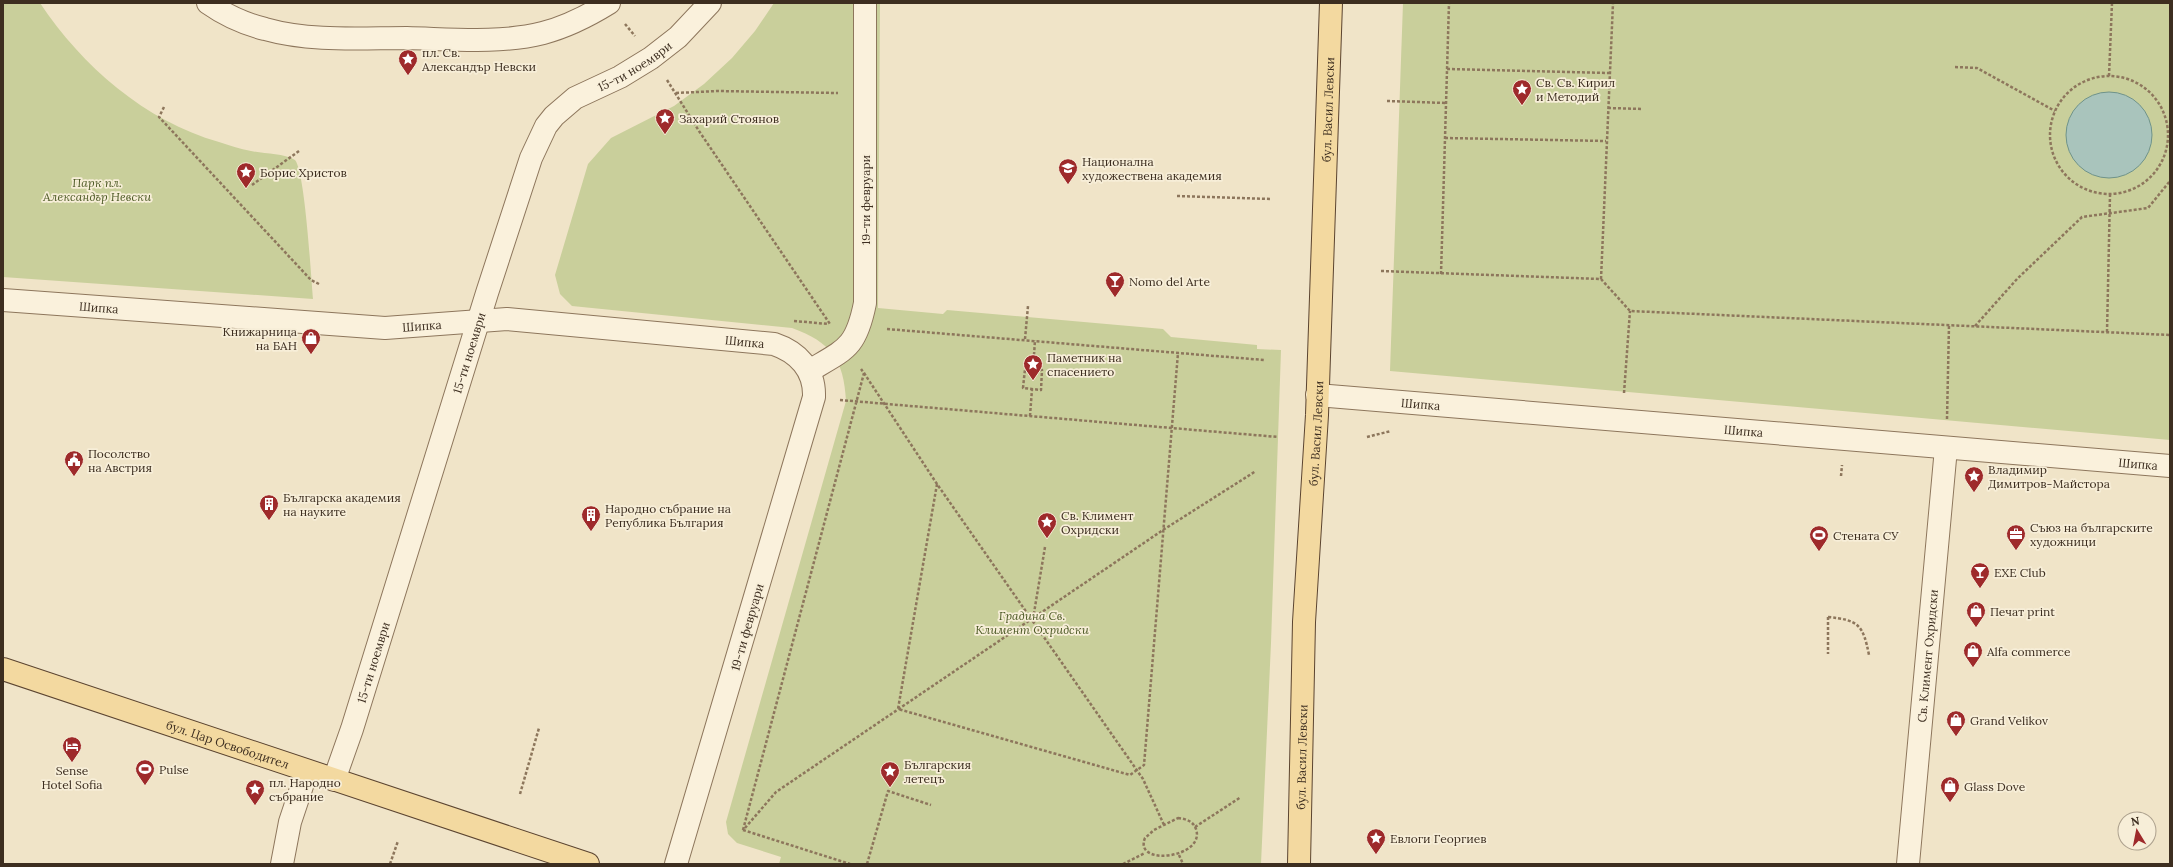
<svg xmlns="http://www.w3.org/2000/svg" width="2173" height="867" font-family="Lora,serif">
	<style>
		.green { fill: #c9cf9b }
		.water { fill: #a9c4bc; stroke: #6f938a }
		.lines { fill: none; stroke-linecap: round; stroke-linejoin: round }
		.minor-casing { stroke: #8d765c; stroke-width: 24 }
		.major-casing { stroke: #5b4430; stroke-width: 24 }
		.path { stroke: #8d765c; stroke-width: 2.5; stroke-dasharray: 3 2; stroke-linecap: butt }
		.minor { stroke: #faf1dc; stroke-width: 22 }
		.major { stroke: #f3d9a0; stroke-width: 22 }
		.labels { text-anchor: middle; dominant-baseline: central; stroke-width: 3.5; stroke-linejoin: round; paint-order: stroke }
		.poi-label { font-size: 12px; fill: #3d2e20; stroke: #f7eed8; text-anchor: start }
		.street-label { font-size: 12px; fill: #3d2e20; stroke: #f7eed8 }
		.park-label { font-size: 12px; font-style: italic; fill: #4d5a26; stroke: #f7eed8 }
	</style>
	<rect width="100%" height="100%" fill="#f0e4c8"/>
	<!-- green -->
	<path class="green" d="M3,3H40C82,66 145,121 219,142C229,145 240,149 251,151C265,154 283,153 295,160C305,171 311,277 313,299L3,277Z
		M774,3H880L878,308L943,314L947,310L1163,329L1171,337L1257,345V349L1281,350L1271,643L1261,864H779L781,857L737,843L728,834L726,822L846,401C844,360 831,342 792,328L572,306L560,294L555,275L588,164L611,138L674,106L704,84L732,58L755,31Z
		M1403,3H2170V440L1390,371Z"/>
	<!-- water -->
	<path class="water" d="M2066 135a43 43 0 1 1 86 0a43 43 0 1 1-86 0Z"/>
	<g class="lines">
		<!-- minor casing -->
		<g class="minor-casing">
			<g id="minor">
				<path d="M208,3C225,15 245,24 265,29C311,42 361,38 407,38C451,39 499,44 543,33C566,27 588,16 609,3"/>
				<path id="s1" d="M3,300L385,328L507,319L774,344C798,352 815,370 814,397L676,864"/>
				<path d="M809,371C846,349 856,348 865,303V3"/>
				<path id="s2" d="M1317,395L2170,466"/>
				<path id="s3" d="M334,780L352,729L487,293L531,158L546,126L554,116L575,98L620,77L651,58L678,37L710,3"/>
				<path d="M282,864L290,822L307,771"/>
				<path id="s4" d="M1908,864L1946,448"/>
			</g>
		</g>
		<!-- major casing -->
		<g class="major-casing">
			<g id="major">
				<path id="s5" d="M3,669L588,864"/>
				<path id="s6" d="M1299,864L1304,622L1317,415L1331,3"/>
			</g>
		</g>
		<!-- path -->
		<path class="path" d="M625,24L635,36
			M1955,67L1977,68L2055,111
			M1447,69L1609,73
			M2050 135a59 59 0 1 1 118 0a59 59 0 1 1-118 0Z
			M2109,76L2112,3
			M667,80L699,131L830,324
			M676,93L718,91L838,93
			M1387,101L1446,103
			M164,107L159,117L311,280L319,284
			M1608,108L1643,109
			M1445,138L1606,141
			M252,185L299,151
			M1177,196L1271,199
			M1381,271L1601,279L1630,311L2170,335
			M1441,274L1449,3
			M1601,279L1613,3
			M794,321L829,324
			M1975,326L2017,279L2082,217L2148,208L2170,181
			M887,329L1264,360
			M2107,332L2110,195
			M1025,339L1028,306
			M1025,369L1042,370L1041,390L1023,388Z
			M1033,370L1035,340
			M864,373L937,484L1143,779L1164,825
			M1624,393L1630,311
			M840,400L1278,437
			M1030,416L1032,389
			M1947,419L1949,325
			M1367,437L1391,431
			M1841,476L1842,465
			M937,484L898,709L1130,775L1144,765L1178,353
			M1828,617C1859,620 1863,625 1869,655
			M1828,617V654
			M1033,619L1045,547
			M520,794L539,728
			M1178,818C1186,819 1193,821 1196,829C1206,858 1133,867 1145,838L1154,830Z
			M1195,827L1241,797
			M745,828L776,792L1163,530L1256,471
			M743,830L864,373L861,369
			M743,830L850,864
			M1179,855L1183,864
			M390,864L398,841
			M867,864L888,791L931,805
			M1123,864L1145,853"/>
		<!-- minor -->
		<use href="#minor" class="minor"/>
		<!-- major -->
		<use href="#major" class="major"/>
	</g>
	<!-- icons -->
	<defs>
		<g id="sight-pin" transform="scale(1)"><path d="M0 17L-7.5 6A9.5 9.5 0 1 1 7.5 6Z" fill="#9e2a2b" stroke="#f7eed8"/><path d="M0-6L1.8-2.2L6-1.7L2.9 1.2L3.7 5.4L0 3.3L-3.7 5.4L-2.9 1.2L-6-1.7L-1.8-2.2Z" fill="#fff"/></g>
		<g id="university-pin" transform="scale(1)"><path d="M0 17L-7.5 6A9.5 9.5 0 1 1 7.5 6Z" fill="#9e2a2b" stroke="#f7eed8"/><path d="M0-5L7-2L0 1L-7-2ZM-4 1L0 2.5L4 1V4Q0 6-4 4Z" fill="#fff"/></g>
		<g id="bar-pin" transform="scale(1)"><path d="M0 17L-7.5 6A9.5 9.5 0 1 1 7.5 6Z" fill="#9e2a2b" stroke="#f7eed8"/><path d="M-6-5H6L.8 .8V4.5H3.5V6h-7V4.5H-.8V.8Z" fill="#fff"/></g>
		<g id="shop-pin" transform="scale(1)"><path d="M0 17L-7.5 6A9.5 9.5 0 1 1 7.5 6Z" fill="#9e2a2b" stroke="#f7eed8"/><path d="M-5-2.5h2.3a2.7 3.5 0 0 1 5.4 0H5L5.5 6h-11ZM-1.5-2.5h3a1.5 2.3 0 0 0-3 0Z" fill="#fff"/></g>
		<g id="civic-pin" transform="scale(1)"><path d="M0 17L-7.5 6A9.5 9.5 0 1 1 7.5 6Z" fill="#9e2a2b" stroke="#f7eed8"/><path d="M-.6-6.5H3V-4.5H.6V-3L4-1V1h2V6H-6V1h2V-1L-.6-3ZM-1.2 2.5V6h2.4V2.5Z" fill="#fff"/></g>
		<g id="building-pin" transform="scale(1)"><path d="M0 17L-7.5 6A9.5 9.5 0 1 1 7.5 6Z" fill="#9e2a2b" stroke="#f7eed8"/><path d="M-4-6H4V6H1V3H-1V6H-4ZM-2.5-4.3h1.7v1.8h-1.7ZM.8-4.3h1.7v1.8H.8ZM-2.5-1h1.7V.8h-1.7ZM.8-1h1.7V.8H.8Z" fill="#fff"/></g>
		<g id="office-pin" transform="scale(1)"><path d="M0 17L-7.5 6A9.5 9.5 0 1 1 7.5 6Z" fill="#9e2a2b" stroke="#f7eed8"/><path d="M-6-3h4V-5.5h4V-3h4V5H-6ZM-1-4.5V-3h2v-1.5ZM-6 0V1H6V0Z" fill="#fff"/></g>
		<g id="stadium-pin" transform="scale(1)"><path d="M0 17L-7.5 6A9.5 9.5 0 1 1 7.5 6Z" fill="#9e2a2b" stroke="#f7eed8"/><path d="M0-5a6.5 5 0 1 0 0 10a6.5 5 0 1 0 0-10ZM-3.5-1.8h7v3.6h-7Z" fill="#fff"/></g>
		<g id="hotel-pin" transform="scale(1)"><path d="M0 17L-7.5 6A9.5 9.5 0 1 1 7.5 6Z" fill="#9e2a2b" stroke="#f7eed8"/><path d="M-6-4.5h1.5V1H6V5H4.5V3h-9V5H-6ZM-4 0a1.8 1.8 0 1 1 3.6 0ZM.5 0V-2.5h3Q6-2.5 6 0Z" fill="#fff"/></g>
	</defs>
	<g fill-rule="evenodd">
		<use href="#sight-pin" x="408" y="59"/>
		<use href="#sight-pin" x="1522" y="89"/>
		<use href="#sight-pin" x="665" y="118"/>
		<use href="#university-pin" x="1068" y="168"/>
		<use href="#sight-pin" x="246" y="172"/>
		<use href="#bar-pin" x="1115" y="281"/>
		<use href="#shop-pin" x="311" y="338"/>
		<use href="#sight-pin" x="1033" y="364"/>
		<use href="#civic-pin" x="74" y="460"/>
		<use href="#sight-pin" x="1974" y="476"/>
		<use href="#building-pin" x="269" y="504"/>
		<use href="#building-pin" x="591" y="515"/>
		<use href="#sight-pin" x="1047" y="522"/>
		<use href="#office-pin" x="2016" y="534"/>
		<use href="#stadium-pin" x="1819" y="535"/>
		<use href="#bar-pin" x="1980" y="572"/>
		<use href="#shop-pin" x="1976" y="611"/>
		<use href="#shop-pin" x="1973" y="651"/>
		<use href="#shop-pin" x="1956" y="720"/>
		<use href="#hotel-pin" x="72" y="746"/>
		<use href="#stadium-pin" x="145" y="769"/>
		<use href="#sight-pin" x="890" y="771"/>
		<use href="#shop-pin" x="1950" y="786"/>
		<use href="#sight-pin" x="255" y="789"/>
		<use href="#sight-pin" x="1376" y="838"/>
	</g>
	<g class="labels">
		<!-- poi labels -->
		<g class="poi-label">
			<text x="422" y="52">пл. Св.<tspan x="422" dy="14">Александър Невски</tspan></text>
			<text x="1536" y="82">Св. Св. Кирил<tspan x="1536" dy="14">и Методий</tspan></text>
			<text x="679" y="118">Захарий Стоянов</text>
			<text x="1082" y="161">Национална<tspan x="1082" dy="14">художествена академия</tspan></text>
			<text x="260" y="172">Борис Христов</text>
			<text x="1129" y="281">Nomo del Arte</text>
			<text x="297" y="331" text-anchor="end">Книжарница<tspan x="297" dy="14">на БАН</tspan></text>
			<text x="1047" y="357">Паметник на<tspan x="1047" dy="14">спасението</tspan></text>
			<text x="88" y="453">Посолство<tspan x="88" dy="14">на Австрия</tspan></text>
			<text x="1988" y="469">Владимир<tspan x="1988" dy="14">Димитров-Майстора</tspan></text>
			<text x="283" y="497">Българска академия<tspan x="283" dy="14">на науките</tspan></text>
			<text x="605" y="508">Народно събрание на<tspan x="605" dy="14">Република България</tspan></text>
			<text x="1061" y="515">Св. Климент<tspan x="1061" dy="14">Охридски</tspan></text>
			<text x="2030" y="527">Съюз на българските<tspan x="2030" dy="14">художници</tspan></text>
			<text x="1833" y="535">Стената СУ</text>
			<text x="1994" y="572">EXE Club</text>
			<text x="1990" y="611">Печат print</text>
			<text x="1987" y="651">Alfa commerce</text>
			<text x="1970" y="720">Grand Velikov</text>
			<text x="904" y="764">Българския<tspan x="904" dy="14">летецъ</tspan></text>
			<text x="159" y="769">Pulse</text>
			<text x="72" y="770" text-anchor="middle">Sense<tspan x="72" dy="14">Hotel Sofia</tspan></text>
			<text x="269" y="782">пл. Народно<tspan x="269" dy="14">събрание</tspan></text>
			<text x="1964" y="786">Glass Dove</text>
			<text x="1390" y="838">Евлоги Георгиев</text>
		</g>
		<!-- street labels -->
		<g class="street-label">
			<text stroke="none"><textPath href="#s3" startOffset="796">15-ти ноември</textPath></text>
			<text stroke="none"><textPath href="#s6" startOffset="755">бул. Васил Левски</textPath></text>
			<text transform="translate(865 200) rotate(-90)">19-ти февруари</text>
			<text stroke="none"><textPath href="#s1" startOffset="96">Шипка</textPath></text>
			<text stroke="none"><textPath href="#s1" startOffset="420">Шипка</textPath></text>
			<text stroke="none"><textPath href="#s1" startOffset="744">Шипка</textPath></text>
			<text stroke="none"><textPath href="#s3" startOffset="448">15-ти ноември</textPath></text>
			<text stroke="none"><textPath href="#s2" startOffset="104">Шипка</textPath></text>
			<text stroke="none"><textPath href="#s2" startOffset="428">Шипка</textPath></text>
			<text stroke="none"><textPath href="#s6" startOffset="431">бул. Васил Левски</textPath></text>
			<text stroke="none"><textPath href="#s2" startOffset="824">Шипка</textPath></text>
			<text transform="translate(747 627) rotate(-74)">19-ти февруари</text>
			<text stroke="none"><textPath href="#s4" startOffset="209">Св. Климент Охридски</textPath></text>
			<text stroke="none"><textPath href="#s3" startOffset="124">15-ти ноември</textPath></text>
			<text stroke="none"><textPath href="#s5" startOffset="237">бул. Цар Освободител</textPath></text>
			<text stroke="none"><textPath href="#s6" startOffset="107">бул. Васил Левски</textPath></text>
		</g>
		<!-- park labels -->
		<g class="park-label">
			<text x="97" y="182">Парк пл.<tspan x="97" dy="14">Александър Невски</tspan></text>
			<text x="1032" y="615">Градина Св.<tspan x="1032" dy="14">Климент Охридски</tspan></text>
		</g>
	</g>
	<!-- border -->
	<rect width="2173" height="867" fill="none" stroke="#3d2e20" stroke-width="8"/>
	<!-- north arrow -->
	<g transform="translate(2137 831) rotate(350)"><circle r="19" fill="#f7eed8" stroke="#ada18e"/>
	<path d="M0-3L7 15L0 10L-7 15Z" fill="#9e2a2b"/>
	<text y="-6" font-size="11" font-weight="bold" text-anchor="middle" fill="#3d2e20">N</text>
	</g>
</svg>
